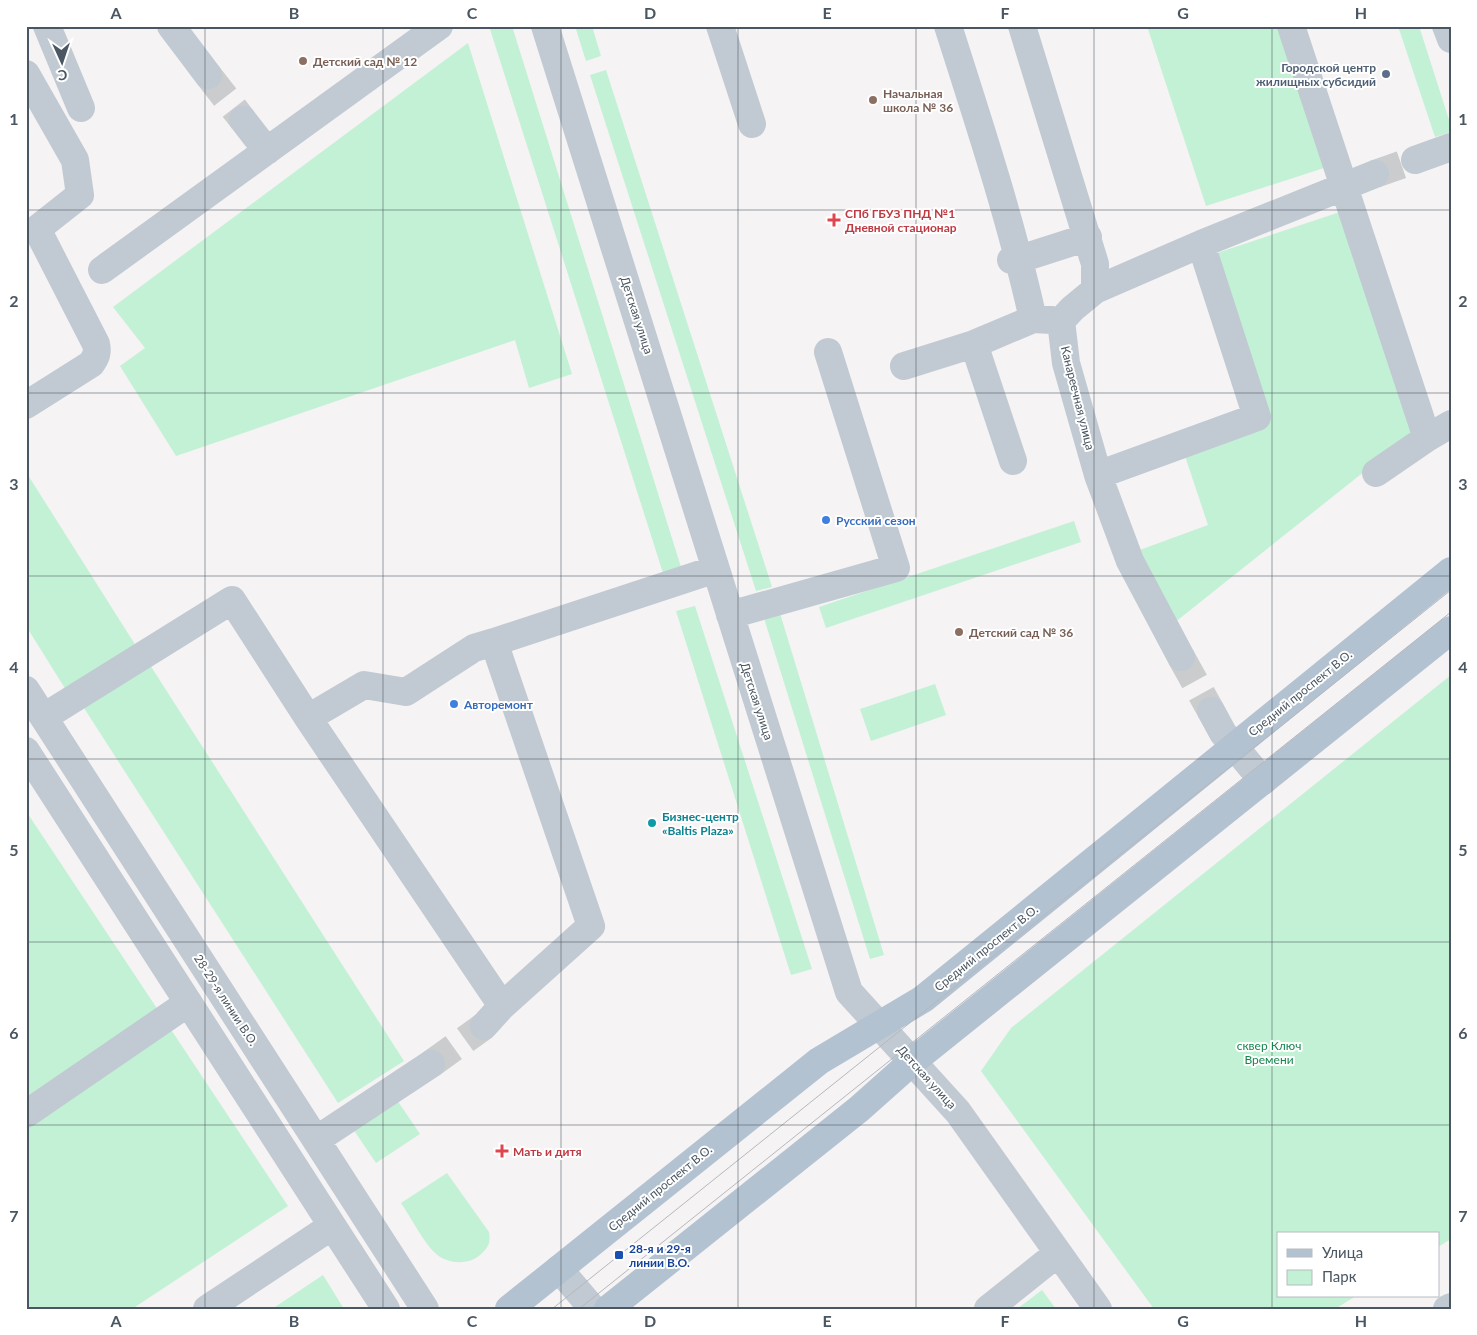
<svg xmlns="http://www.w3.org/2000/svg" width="1477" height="1335" font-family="Lato,sans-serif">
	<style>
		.green { fill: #c3f1d5 }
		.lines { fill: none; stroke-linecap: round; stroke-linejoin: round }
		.minor-tunnel { stroke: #caccce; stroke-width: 28; stroke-dasharray: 28 14; stroke-linecap: butt }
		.minor { stroke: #c1cad2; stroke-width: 28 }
		.major { stroke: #b3c2d1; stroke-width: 28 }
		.tram { stroke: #b5b8bd; stroke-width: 1 }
		.grid { fill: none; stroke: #4a5661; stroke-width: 1; stroke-opacity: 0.55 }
		.education-dot { fill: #8d6e63; stroke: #fff; stroke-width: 2 }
		.service-dot { fill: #5c6f8a; stroke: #fff; stroke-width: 2 }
		.health-dot { fill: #e0444e; stroke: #fff; stroke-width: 2 }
		.shop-dot { fill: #3f7fe0; stroke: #fff; stroke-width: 2 }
		.culture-dot { fill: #0f9aa8; stroke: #fff; stroke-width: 2 }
		.transit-dot { fill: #1a4fb4; stroke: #fff; stroke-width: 2 }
		.labels { text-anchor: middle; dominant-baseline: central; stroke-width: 4; stroke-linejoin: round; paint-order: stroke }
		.education-label { font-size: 12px; font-weight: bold; fill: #785e54; stroke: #fff; text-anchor: start }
		.service-label { font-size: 12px; font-weight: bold; fill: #4e5e75; stroke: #fff; text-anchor: end }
		.health-label { font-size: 12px; font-weight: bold; fill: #be3a42; stroke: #fff; text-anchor: start }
		.street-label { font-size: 12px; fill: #4a5661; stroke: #fff }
		.shop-label { font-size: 12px; font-weight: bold; fill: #366cbe; stroke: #fff; text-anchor: start }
		.culture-label { font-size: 12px; font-weight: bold; fill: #0d838f; stroke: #fff; text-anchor: start }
		.park-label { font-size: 12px; fill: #17864f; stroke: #fff }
		.transit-label { font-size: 12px; font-weight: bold; fill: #164399; stroke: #fff; text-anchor: start }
		.neatline { fill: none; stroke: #4a5661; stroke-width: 2 }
		.grid-label { font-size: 16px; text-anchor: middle; font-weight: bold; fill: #4a5661 }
	</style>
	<rect width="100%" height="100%" fill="#f5f3f3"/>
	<!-- green -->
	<path class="green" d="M489,26H512L681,567L663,573Z
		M575,26H592L601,56L586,61Z
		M1147,26H1277L1324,168L1206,206Z
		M1398,26H1419L1451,126V132L1435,137Z
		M468,43L572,374L529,388L515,340L176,456L120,366L145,348L113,307Z
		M606,70L772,587L756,591L590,75Z
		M1343,211L1418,434L1370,467L1174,623L1137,551L1208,525L1184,453L1268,421L1214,254Z
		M26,472L136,646L66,690L26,626Z
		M1074,521L1081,542L826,628L819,607Z
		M695,606L812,969L791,975L676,611Z
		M779,610L884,955L870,959L763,615Z
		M150,665L404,1061L338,1103L84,708Z
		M1451,675V1239L1438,1247V1234H1278V1296H1356L1335,1309H1154L981,1071L1011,1028Z
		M935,684L946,715L871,741L860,709Z
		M26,811L288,1206L132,1309H26Z
		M397,1100L420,1134L376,1163L353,1129Z
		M447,1173L489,1232C491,1243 488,1248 480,1255C467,1266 446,1264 434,1252C423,1241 410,1216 401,1203Z
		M323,1275L344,1309H272Z
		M1042,1290L1056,1309H1017Z"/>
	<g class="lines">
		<!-- minor-tunnel -->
		<path class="minor-tunnel" d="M208,75L243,120
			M1375,174L1415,160
			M1181,657L1211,711
			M431,1064L484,1026"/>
		<!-- minor -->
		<path class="minor" d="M47,26L81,108
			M171,26L208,75
			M545,26L849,992L958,1112L1098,1309
			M720,26L752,124
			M948,26C979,123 1011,220 1033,319
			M1022,26L1095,264V290L1072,309L1061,321L1066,363L1098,475L1130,561L1181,657
			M1291,26L1427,438L1451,424
			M1446,26L1451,39
			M26,74L75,160L80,195L37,229L96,344C98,353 96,357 91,364L26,405
			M243,120L267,151
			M1415,160L1451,147
			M1011,260L1020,259L1088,237
			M102,270L439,26
			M1095,290L1201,244L1375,174
			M974,344L1013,461
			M904,366L974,344L1033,319L1052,320
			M1376,473L1427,438
			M1098,475L1257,417L1201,244
			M730,615L896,568L828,352
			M26,690L425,1309
			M1211,711L1223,733L1263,781
			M44,717L232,600L308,718L502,1006
			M308,718L364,685L406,692L474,648L494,642
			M26,751L386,1309
			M484,1026L502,1006L591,926L494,642L716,569
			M26,1114L188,1003
			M316,1140L431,1064
			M559,1269L593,1309
			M207,1309L332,1226
			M988,1309L1058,1253
			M1447,1309L1451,1307"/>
		<!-- major -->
		<path class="major" d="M509,1309L819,1061L923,999L1451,571
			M608,1309L859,1109L913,1061L1451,630"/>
		<!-- tram -->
		<path class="tram" d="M552,1309L1451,590
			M579,1309L1451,612"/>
	</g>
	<!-- grid -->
	<path class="grid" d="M205,26V1309M383,26V1309M561,26V1309M738,26V1309M916,26V1309M1094,26V1309M1272,26V1309M26,210H1451M26,393H1451M26,576H1451M26,759H1451M26,942H1451M26,1125H1451"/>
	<!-- markers -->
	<g class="education-dot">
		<circle cx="303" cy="61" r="5"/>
		<circle cx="873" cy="100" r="5"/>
		<circle cx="959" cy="632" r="5"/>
	</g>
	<circle class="service-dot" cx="1386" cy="74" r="5"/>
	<g class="health-dot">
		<path d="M831.5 212.5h5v5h5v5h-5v5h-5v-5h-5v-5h5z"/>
		<path d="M499.5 1143.5h5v5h5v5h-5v5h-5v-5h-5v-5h5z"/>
	</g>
	<g class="shop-dot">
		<circle cx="826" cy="520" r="5"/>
		<circle cx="454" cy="704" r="5"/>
	</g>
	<circle class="culture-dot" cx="652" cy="823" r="5"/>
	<rect class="transit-dot" x="614" y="1250" width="10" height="10" rx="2.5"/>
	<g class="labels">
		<!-- education labels -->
		<g class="education-label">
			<text x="313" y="61">Детский сад № 12</text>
			<text x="883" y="93">Начальная<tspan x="883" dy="14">школа № 36</tspan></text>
			<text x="969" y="632">Детский сад № 36</text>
		</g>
		<!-- service labels -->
		<g class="service-label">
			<text x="1376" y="67">Городской центр<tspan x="1376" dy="14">жилищных субсидий</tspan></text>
		</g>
		<!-- health labels -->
		<g class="health-label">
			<text x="845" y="213">СПб ГБУЗ ПНД №1<tspan x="845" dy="14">Дневной стационар</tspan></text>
			<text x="513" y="1151">Мать и дитя</text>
		</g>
		<!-- street labels -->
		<g class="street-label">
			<text transform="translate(637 315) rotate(72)">Детская улица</text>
			<text transform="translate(1078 398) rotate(76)">Канареечная улица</text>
			<text transform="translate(1300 693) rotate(-39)">Средний проспект В.О.</text>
			<text transform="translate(757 701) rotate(72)">Детская улица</text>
			<text transform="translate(986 948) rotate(-39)">Средний проспект В.О.</text>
			<text transform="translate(226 1000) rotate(57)">28-29-я линии В.О.</text>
			<text transform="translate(927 1077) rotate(48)">Детская улица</text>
			<text transform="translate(660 1188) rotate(-39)">Средний проспект В.О.</text>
		</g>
		<!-- shop labels -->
		<g class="shop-label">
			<text x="836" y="520">Русский сезон</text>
			<text x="464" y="704">Авторемонт</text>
		</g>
		<!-- culture labels -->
		<g class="culture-label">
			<text x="662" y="816">Бизнес-центр<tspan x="662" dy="14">«Baltis Plaza»</tspan></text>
		</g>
		<!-- park labels -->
		<g class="park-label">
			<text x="1269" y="1045">сквер Ключ<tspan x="1269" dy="14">Времени</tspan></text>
		</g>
		<!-- transit labels -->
		<g class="transit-label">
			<text x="629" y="1248">28-я и 29-я<tspan x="629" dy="14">линии В.О.</tspan></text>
		</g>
	</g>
	<!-- border -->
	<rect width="1477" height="1335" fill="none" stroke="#ffffff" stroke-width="55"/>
	<!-- legend -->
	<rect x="1277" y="1232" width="162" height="65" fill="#ffffff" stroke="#b7bbc0"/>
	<rect x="1287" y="1249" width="25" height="8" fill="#b3c2d1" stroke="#b7bbc0"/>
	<text x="1322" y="1258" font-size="15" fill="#4a5661">Улица</text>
	<rect x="1287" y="1270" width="25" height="15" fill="#c3f1d5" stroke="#b7bbc0"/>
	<text x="1322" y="1282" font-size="15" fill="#4a5661">Парк</text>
	<!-- north arrow -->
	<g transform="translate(62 62) rotate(177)" stroke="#ffffff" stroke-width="4" paint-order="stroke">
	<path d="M0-4L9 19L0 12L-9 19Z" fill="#4a5661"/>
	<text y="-8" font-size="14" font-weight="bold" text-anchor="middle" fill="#4a5661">С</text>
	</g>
	<rect x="28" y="28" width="1422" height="1280" class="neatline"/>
	<g class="grid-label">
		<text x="116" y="19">A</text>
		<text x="294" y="19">B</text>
		<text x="472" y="19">C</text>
		<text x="650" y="19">D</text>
		<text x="827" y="19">E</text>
		<text x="1005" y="19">F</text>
		<text x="1183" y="19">G</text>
		<text x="1361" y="19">H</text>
		<text x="14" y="125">1</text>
		<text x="1463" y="125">1</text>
		<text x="14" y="307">2</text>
		<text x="1463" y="307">2</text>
		<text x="14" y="490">3</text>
		<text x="1463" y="490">3</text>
		<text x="14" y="673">4</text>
		<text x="1463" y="673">4</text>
		<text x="14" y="856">5</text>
		<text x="1463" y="856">5</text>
		<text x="14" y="1039">6</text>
		<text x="1463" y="1039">6</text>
		<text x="14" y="1222">7</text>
		<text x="1463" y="1222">7</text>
		<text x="116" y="1327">A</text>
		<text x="294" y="1327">B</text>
		<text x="472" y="1327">C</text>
		<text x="650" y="1327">D</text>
		<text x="827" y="1327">E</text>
		<text x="1005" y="1327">F</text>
		<text x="1183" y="1327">G</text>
		<text x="1361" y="1327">H</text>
	</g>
</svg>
